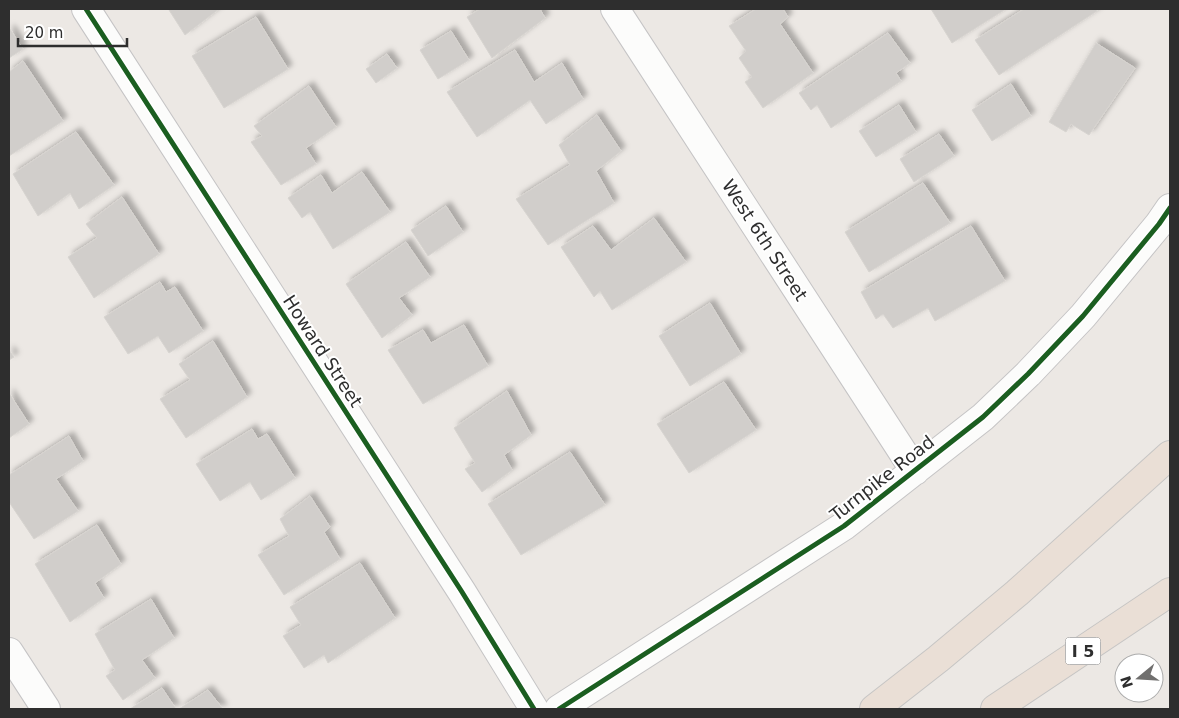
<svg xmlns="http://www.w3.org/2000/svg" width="1179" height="718" font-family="'DejaVu Sans',sans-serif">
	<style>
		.building { fill: #d1cecb; stroke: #d7d4d0; filter: url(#shadow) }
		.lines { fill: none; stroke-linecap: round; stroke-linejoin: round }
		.minor-casing { stroke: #c5c4c5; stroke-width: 30 }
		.highway-casing { stroke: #c6c5c4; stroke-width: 30 }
		.minor { stroke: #fcfcfb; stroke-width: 28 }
		.highway { stroke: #eadfd6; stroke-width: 28 }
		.cycleway-casing { stroke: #fff; stroke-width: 8 }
		.cycleway { stroke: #1b5e20; stroke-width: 5 }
		.labels { text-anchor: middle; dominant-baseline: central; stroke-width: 4; stroke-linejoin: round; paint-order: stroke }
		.shield { fill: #fff; stroke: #6d6d6d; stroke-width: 1 }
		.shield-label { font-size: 16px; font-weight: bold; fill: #2e2e2e }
		.street-label { font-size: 18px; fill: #2e2e2e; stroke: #fff }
	</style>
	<defs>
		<filter id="shadow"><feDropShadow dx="4.5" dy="-4.5" stdDeviation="2.5" flood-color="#0004"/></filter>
	</defs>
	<rect width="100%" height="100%" fill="#ece8e4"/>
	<!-- building -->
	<path class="building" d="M172,9H219L185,35L169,10Z
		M480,9H540L545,18L492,58L467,17Z
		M756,9H783L788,17L780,24L813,73L763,108L745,82L752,77L739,58L746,51L729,26Z
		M931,9H1006L952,43Z
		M1024,9H1096L1097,11L999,75L975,40Z
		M256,17L288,69L224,108L192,56Z
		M10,29L23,49L9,58V30Z
		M451,31L469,60L438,79L420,50Z
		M888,33L910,63L896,73L901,81L831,128L817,105L811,110L799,93Z
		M1096,43L1135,68L1089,135L1071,124L1066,132L1049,122Z
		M515,50L534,82L562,63L583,99L546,124L530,100L477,137L447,92Z
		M387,54L397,68L376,83L366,69Z
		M23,61L63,121L9,156V72Z
		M1011,84L1031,116L992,141L972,110Z
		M309,86L336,127L306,148L316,164L281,185L251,142L262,136L254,126Z
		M899,105L916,132L876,157L859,131Z
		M597,115L621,151L596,171L614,203L548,245L516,199L570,165L559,145Z
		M76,132L114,185L79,209L70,193L38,216L13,174Z
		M939,134L954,156L914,182L900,159Z
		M362,172L390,212L333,249L310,212L302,218L288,198L321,175L332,193Z
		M923,183L950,223L869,272L845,232Z
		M122,197L159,254L94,298L68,257L97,238L86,224Z
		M446,206L463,232L428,256L411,230Z
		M654,218L686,262L612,310L600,291L594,297L561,247L593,226L611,250Z
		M971,226L1005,281L935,321L928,308L893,328L883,314L876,319L861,292Z
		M406,242L430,277L399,298L412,315L382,338L346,284Z
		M160,282L166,292L175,287L203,331L169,353L158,336L128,354L104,317Z
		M710,303L741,354L690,386L659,336Z
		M464,325L488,366L423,404L388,350L423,330L431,343Z
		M213,341L247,397L186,438L160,399L190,380L179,364Z
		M9,350L14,357L9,360Z
		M724,382L756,430L689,473L657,424Z
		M507,391L531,435L504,455L512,470L482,492L465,469L475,463L454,428Z
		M9,393L29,424L9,438Z
		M252,429L258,439L267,434L295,478L261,500L250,482L220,501L196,464Z
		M69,436L83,461L56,479L78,511L34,539L9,502V475Z
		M570,452L605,505L521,555L488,504Z
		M310,496L330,527L324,532L340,559L284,595L258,555L289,536L280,519Z
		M97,525L121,564L95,583L104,598L70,622L35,564Z
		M360,563L395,618L328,663L324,655L304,668L283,636L301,625L290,607Z
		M151,599L174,638L142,660L155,678L123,700L106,676L115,670L95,634Z
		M162,688L176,709H130Z
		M208,690L223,709H179Z"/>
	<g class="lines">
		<!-- minor casing -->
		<g class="minor-casing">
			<path id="minor" d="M86,9L462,592L534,709
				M615,9L915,471
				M9,652L46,709
				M559,709L844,526L983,417L1028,374L1083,316L1159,224L1170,208"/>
		</g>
		<!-- highway casing -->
		<g class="highway-casing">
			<path id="highway" d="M874,709L938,659L1017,593L1170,455
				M995,709L1170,592"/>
		</g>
		<!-- minor -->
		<use href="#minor" class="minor"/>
		<!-- highway -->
		<use href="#highway" class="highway"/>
		<!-- cycleway casing -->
		<g class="cycleway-casing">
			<path id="cycleway" d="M86,9L462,592L534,709
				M559,709L844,526L983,417L1028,374L1083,316L1159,224L1170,208"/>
		</g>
		<!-- cycleway -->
		<use href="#cycleway" class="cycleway"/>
	</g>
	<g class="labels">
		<!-- shield labels -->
		<rect class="shield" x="1065.5" y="637.5" width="35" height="27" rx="4"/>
		<g class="shield-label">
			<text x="1083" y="651">I 5</text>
		</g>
		<!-- street labels -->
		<g class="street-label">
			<text transform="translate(765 240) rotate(57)">West 6th Street</text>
			<text transform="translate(323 351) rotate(57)">Howard Street</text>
			<text transform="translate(882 478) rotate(-38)">Turnpike Road</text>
		</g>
	</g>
	<!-- border -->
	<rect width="1179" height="718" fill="none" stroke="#2e2e2e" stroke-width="20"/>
	<!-- north arrow -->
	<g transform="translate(1139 678) rotate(252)"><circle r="24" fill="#ffffff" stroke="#ababab"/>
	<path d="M0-4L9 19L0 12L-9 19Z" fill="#706f6e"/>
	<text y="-8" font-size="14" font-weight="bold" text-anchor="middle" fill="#2e2e2e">N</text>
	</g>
	<!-- scale -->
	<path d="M18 38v8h109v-8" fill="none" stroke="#2e2e2e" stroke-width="2.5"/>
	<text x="25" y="38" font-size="15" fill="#2e2e2e" stroke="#ffffff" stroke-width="4" paint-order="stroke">20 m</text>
</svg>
